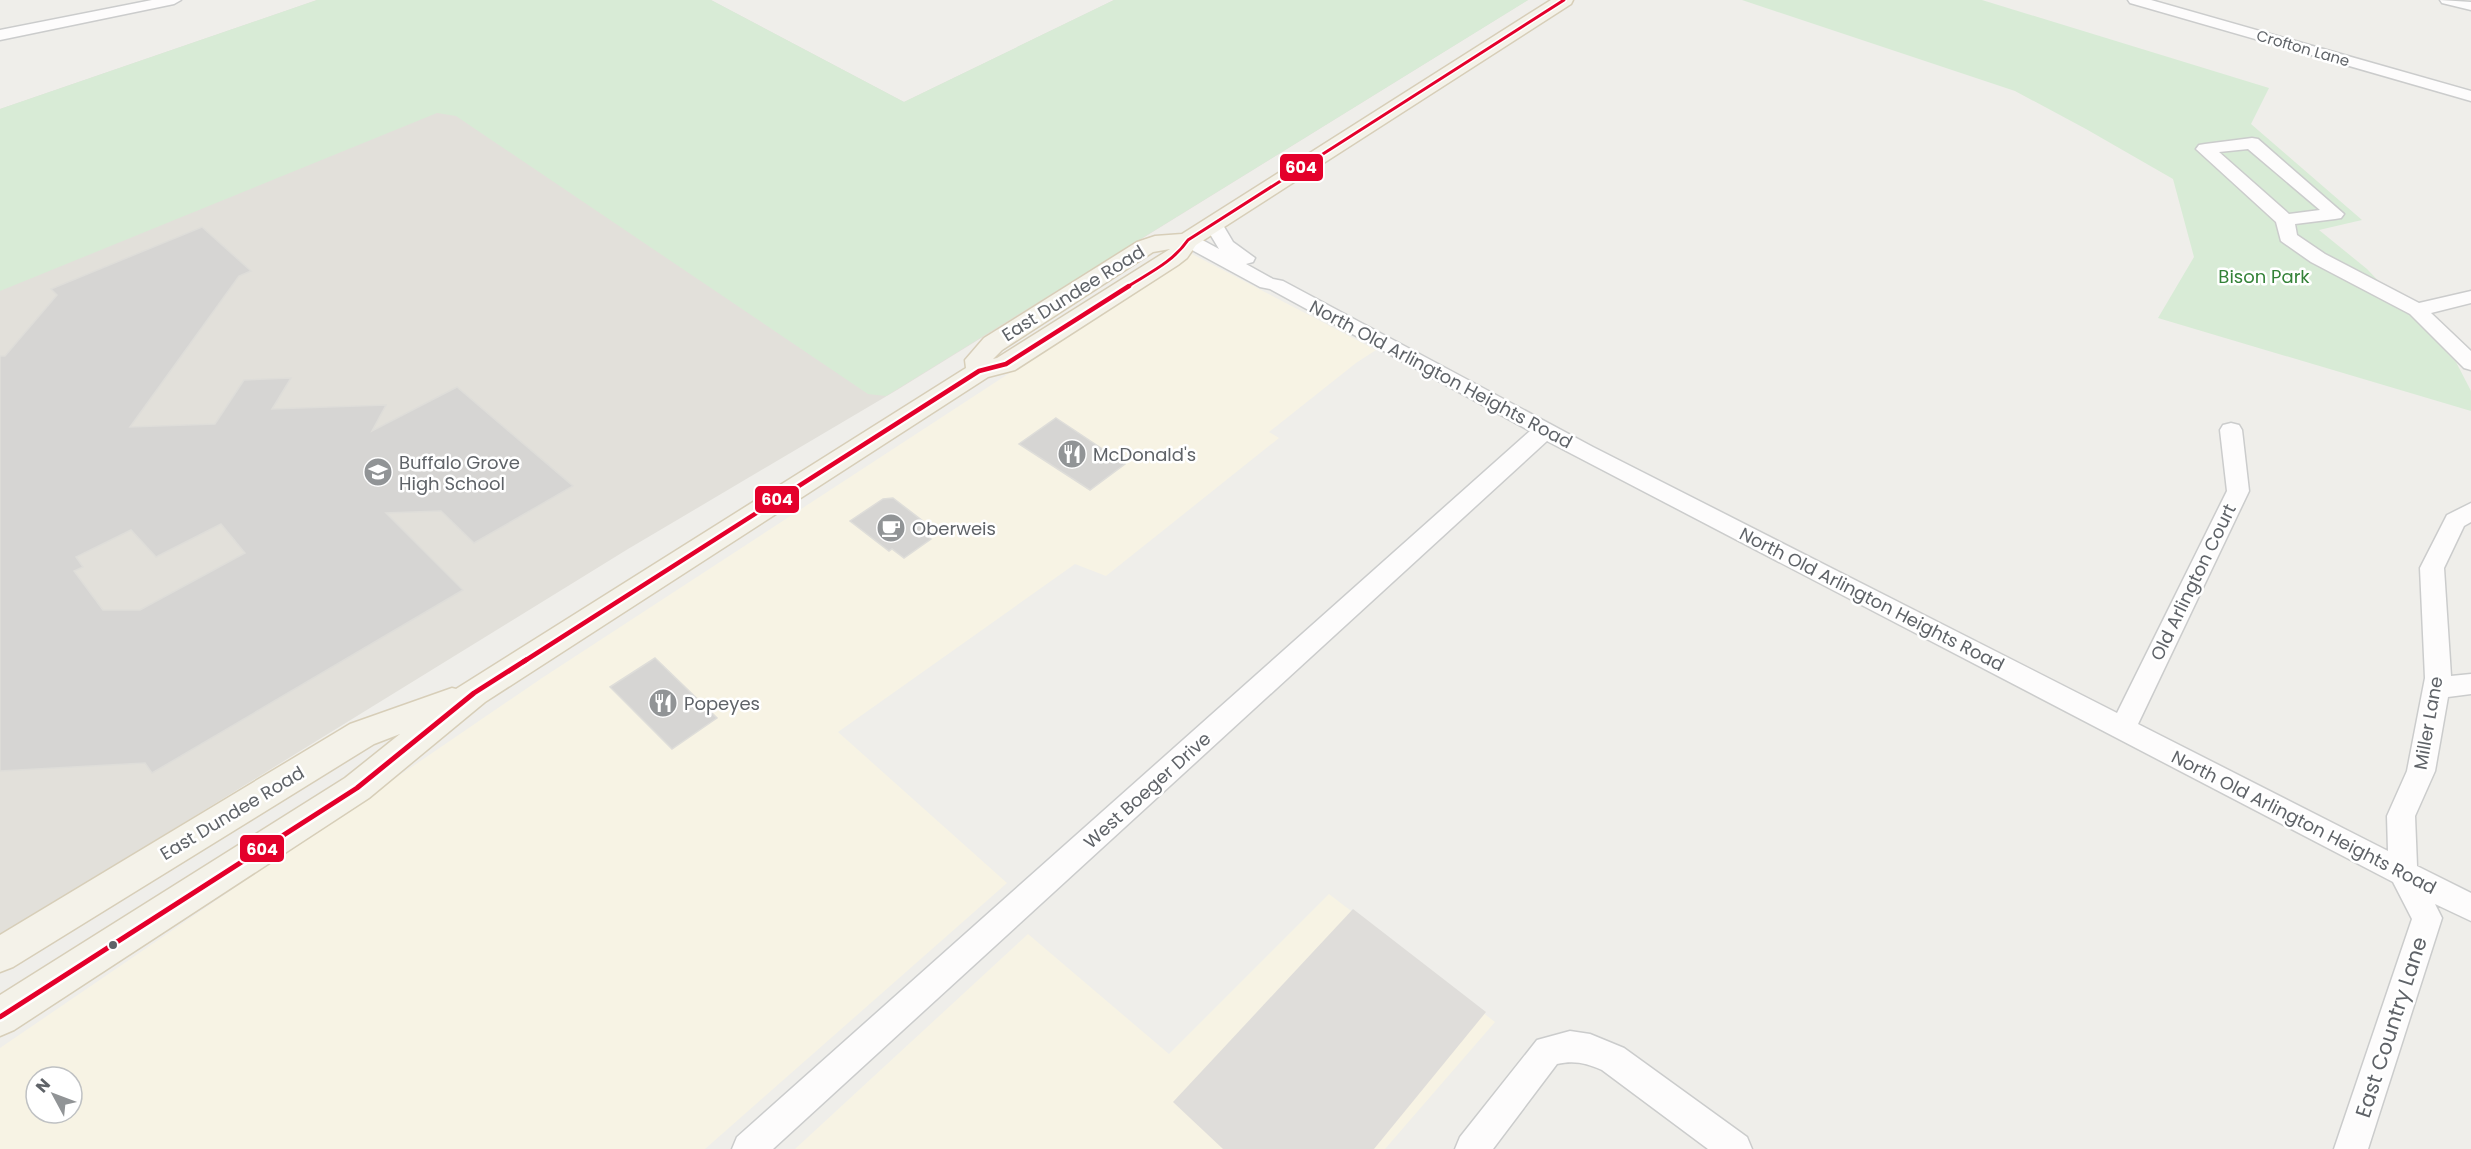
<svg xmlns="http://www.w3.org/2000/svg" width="2471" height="1149" font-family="Poppins,sans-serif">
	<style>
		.commercial { fill: #f7f3e4; fill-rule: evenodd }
		.industrial { fill: #dfddda }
		.education { fill: #e2e0da }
		.green { fill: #d8ebd6 }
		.building { fill: #d6d5d3; stroke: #deddd9; stroke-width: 1.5; fill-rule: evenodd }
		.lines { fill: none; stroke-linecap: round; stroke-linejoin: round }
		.minor-casing { stroke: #cbcccc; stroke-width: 3 }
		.major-casing { stroke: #d7ceb8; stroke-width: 3 }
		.minor { fill: #fdfcfc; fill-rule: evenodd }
		.major { fill: #f4f2e9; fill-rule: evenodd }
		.bus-1-far2-casing { stroke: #fff; stroke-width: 6 }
		.bus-1-far1-casing { stroke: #fff; stroke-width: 9 }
		.bus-1-casing { stroke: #fff; stroke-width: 10 }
		.bus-1-far2 { stroke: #e4002b; stroke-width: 3 }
		.bus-1-far1 { stroke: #e4002b; stroke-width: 4.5 }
		.bus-1 { stroke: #e4002b; stroke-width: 5 }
		.bus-dot { fill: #5f6368; stroke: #fff; stroke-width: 2 }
		.labels { text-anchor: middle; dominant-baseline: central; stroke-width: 5; stroke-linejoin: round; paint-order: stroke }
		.far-street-label { font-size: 15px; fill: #5f6368; stroke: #fff }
		.park-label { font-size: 18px; fill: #348238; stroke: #fff }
		.street-label { font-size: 18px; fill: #5f6368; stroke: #fff }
		.poi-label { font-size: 18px; fill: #5f6368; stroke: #fff; text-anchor: start }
		.near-street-label { font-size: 21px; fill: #5f6368; stroke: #fff }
		.line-badge { stroke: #fff; stroke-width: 2 }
		.badge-label { font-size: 16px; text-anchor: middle; font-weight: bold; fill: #fff }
	</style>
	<rect width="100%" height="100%" fill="#efeeea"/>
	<!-- commercial -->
	<path class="commercial" d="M1192,254L1376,350L1356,363L1269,432L1279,438L1106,576L1075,564L838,732L1007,883L705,1149H0V1048L542,678ZM36,1077H72V1113H36Z
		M1329,894L1495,1022L1385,1149H795L1028,934L1169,1054Z"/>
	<!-- industrial -->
	<path class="industrial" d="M1353,909L1486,1012L1374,1149H1223L1173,1102Z"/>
	<!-- education -->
	<path class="education" d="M317,0H711L904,102L1114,0H1528L897,390L628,549L0,936V109Z"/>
	<!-- green -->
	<path class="green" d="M317,0H711L904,102L1114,0H1528L886,396L868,394L456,116L437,113L0,291V109Z
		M1742,0H1982L2269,88L2251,124L2362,220L2319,230L2367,269L2456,362L2471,391V411L2158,318L2194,257L2173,179L2086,129L2015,91Z"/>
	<!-- building -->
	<path class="building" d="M202,227L251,271L239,276L130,427L215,424L244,380L291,378L272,409L386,405L372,431L457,387L573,486L474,543L441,511L386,513L463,590L152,773L145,763L0,771V356H5L57,295L51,289ZM221,524L245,553L140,610H103L74,571L83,567L76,557L131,530L156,557Z
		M1056,418L1125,464L1090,490L1019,444Z
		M893,498L928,525L919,531L931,539L904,558L892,549L889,551L850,521L883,499Z
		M655,658L717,718L672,749L610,687Z"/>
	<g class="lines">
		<!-- minor casing -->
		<g class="minor-casing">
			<path id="minor" d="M152,0H181L174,4L0,40V30Z
				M2128,0H2151L2471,91V101L2130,3Z
				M2440,0L2471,2V10L2442,3Z
				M2252,138L2258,139L2344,214L2341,218L2335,219L2295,224L2297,235L2325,254L2419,303L2471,291V303L2431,313L2471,351V370L2464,368L2410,314L2311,262L2281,241L2276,222L2196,149L2199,145L2205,144ZM2248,149L2320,210L2289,214L2219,152Z
				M1213,218L1220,220L1233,242L1255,258L1253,262L1246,264L1273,279L1283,281L1593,447L2117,713L2227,491L2220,430L2223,425L2231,423L2239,425L2242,430L2249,491L2138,724L2388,851L2387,816L2407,771L2425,678L2420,568L2447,515L2471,503V522L2464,526L2444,568L2451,676L2471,674V694L2448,697L2435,771L2415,816L2417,866L2471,893V921L2435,904L2442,918L2368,1149H2334L2412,919L2393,882L1547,441L773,1149H732L737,1137L1530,431L1270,289L1260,287L1181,244L1179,240L1181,236H1195L1219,249L1204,224L1206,220Z
				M1570,1031L1590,1034L1624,1048L1747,1137L1752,1149H1708L1602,1070C1586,1063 1574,1060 1557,1064L1493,1149H1455L1460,1137L1537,1040Z"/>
		</g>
		<!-- major casing -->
		<g class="major-casing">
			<path id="major" d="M1551,0H1573L1571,4L1196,245L1187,258L1178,265L1015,370L988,377L485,702L369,798L14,1030L0,1036V995L345,778L400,734L374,744L13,967L0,972V935L350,724L452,688L456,689L966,368L965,360L984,338L1137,242L1155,236L1182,234ZM1170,249L997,358L993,359L1002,350L1153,252Z"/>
		</g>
		<!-- minor -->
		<use href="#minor" class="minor"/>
		<!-- major -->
		<use href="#major" class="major"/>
		<!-- bus-1-far2 casing -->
		<g class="bus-1-far2-casing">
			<path id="bus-1-far2" d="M1127,287C1149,273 1173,262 1188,240L1564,0"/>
		</g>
		<!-- bus-1-far1 casing -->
		<g class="bus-1-far1-casing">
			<path id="bus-1-far1" d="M523,662L979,371L1006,364L1129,286"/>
		</g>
		<!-- bus-1 casing -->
		<g class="bus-1-casing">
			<path id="bus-1" d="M0,1017L357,788L474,693L526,660"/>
		</g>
		<!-- bus-1-far2 -->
		<use href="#bus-1-far2" class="bus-1-far2"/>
		<!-- bus-1-far1 -->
		<use href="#bus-1-far1" class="bus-1-far1"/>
		<!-- bus-1 -->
		<use href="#bus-1" class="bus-1"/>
	</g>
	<!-- icons -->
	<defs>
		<g id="restaurant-disc" transform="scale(1.5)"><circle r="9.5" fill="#919496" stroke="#fff"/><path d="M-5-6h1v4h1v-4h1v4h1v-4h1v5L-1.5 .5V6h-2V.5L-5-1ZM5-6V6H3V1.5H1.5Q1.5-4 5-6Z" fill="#fff"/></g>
		<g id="school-disc" transform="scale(1.5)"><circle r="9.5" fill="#919496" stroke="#fff"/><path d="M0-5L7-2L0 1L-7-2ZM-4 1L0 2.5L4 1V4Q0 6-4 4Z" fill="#fff"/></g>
		<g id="cafe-disc" transform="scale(1.5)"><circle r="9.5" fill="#919496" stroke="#fff"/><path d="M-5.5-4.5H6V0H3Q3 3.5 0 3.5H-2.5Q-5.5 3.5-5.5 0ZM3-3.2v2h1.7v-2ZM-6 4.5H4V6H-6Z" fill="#fff"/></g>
	</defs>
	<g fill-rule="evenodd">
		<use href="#restaurant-disc" x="1072" y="454"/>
		<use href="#school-disc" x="378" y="472"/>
		<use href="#cafe-disc" x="891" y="528"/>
		<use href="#restaurant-disc" x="663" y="703"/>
	</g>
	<!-- markers -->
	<circle class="bus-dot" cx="113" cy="945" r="5"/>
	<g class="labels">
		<!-- far-street labels -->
		<g class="far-street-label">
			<text transform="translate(2303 48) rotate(16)">Crofton Lane</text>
		</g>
		<!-- park labels -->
		<g class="park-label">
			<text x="2264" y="276">Bison Park</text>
		</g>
		<!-- street labels -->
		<g class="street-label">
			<text transform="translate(1073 293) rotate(-32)">East Dundee Road</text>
			<text transform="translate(1441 374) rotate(28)">North Old Arlington Heights Road</text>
			<text transform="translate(2193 582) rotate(-64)">Old Arlington Court</text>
			<text transform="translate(1872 599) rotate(27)">North Old Arlington Heights Road</text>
			<text transform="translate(2428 723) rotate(-80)">Miller Lane</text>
			<text transform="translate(1147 790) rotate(-42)">West Boeger Drive</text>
			<text transform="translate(232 813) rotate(-31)">East Dundee Road</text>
			<text transform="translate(2304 822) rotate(27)">North Old Arlington Heights Road</text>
		</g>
		<!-- poi labels -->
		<g class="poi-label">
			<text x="1093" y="454">McDonald's</text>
			<text x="399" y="462">Buffalo Grove<tspan x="399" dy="21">High School</tspan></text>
			<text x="912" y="528">Oberweis</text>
			<text x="684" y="703">Popeyes</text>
		</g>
		<!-- near-street labels -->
		<g class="near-street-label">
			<text transform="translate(2391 1027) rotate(-72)">East Country Lane</text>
		</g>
	</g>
	<g class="line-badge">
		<rect x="1279" y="153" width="45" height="29" rx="6" fill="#e4002b"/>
		<rect x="754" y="485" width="46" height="29" rx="6" fill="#e4002b"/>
		<rect x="239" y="834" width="46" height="29" rx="6" fill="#e4002b"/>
	</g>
	<g class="badge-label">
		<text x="1301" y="173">604</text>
		<text x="777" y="505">604</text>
		<text x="262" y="855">604</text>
	</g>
	<!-- north arrow -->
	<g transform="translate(54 1095) rotate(311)"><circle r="28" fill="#ffffff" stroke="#bfc1c3" stroke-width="1.5"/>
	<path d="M0-4.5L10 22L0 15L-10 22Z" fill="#919496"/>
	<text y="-9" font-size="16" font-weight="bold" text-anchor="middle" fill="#5f6368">N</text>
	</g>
</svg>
